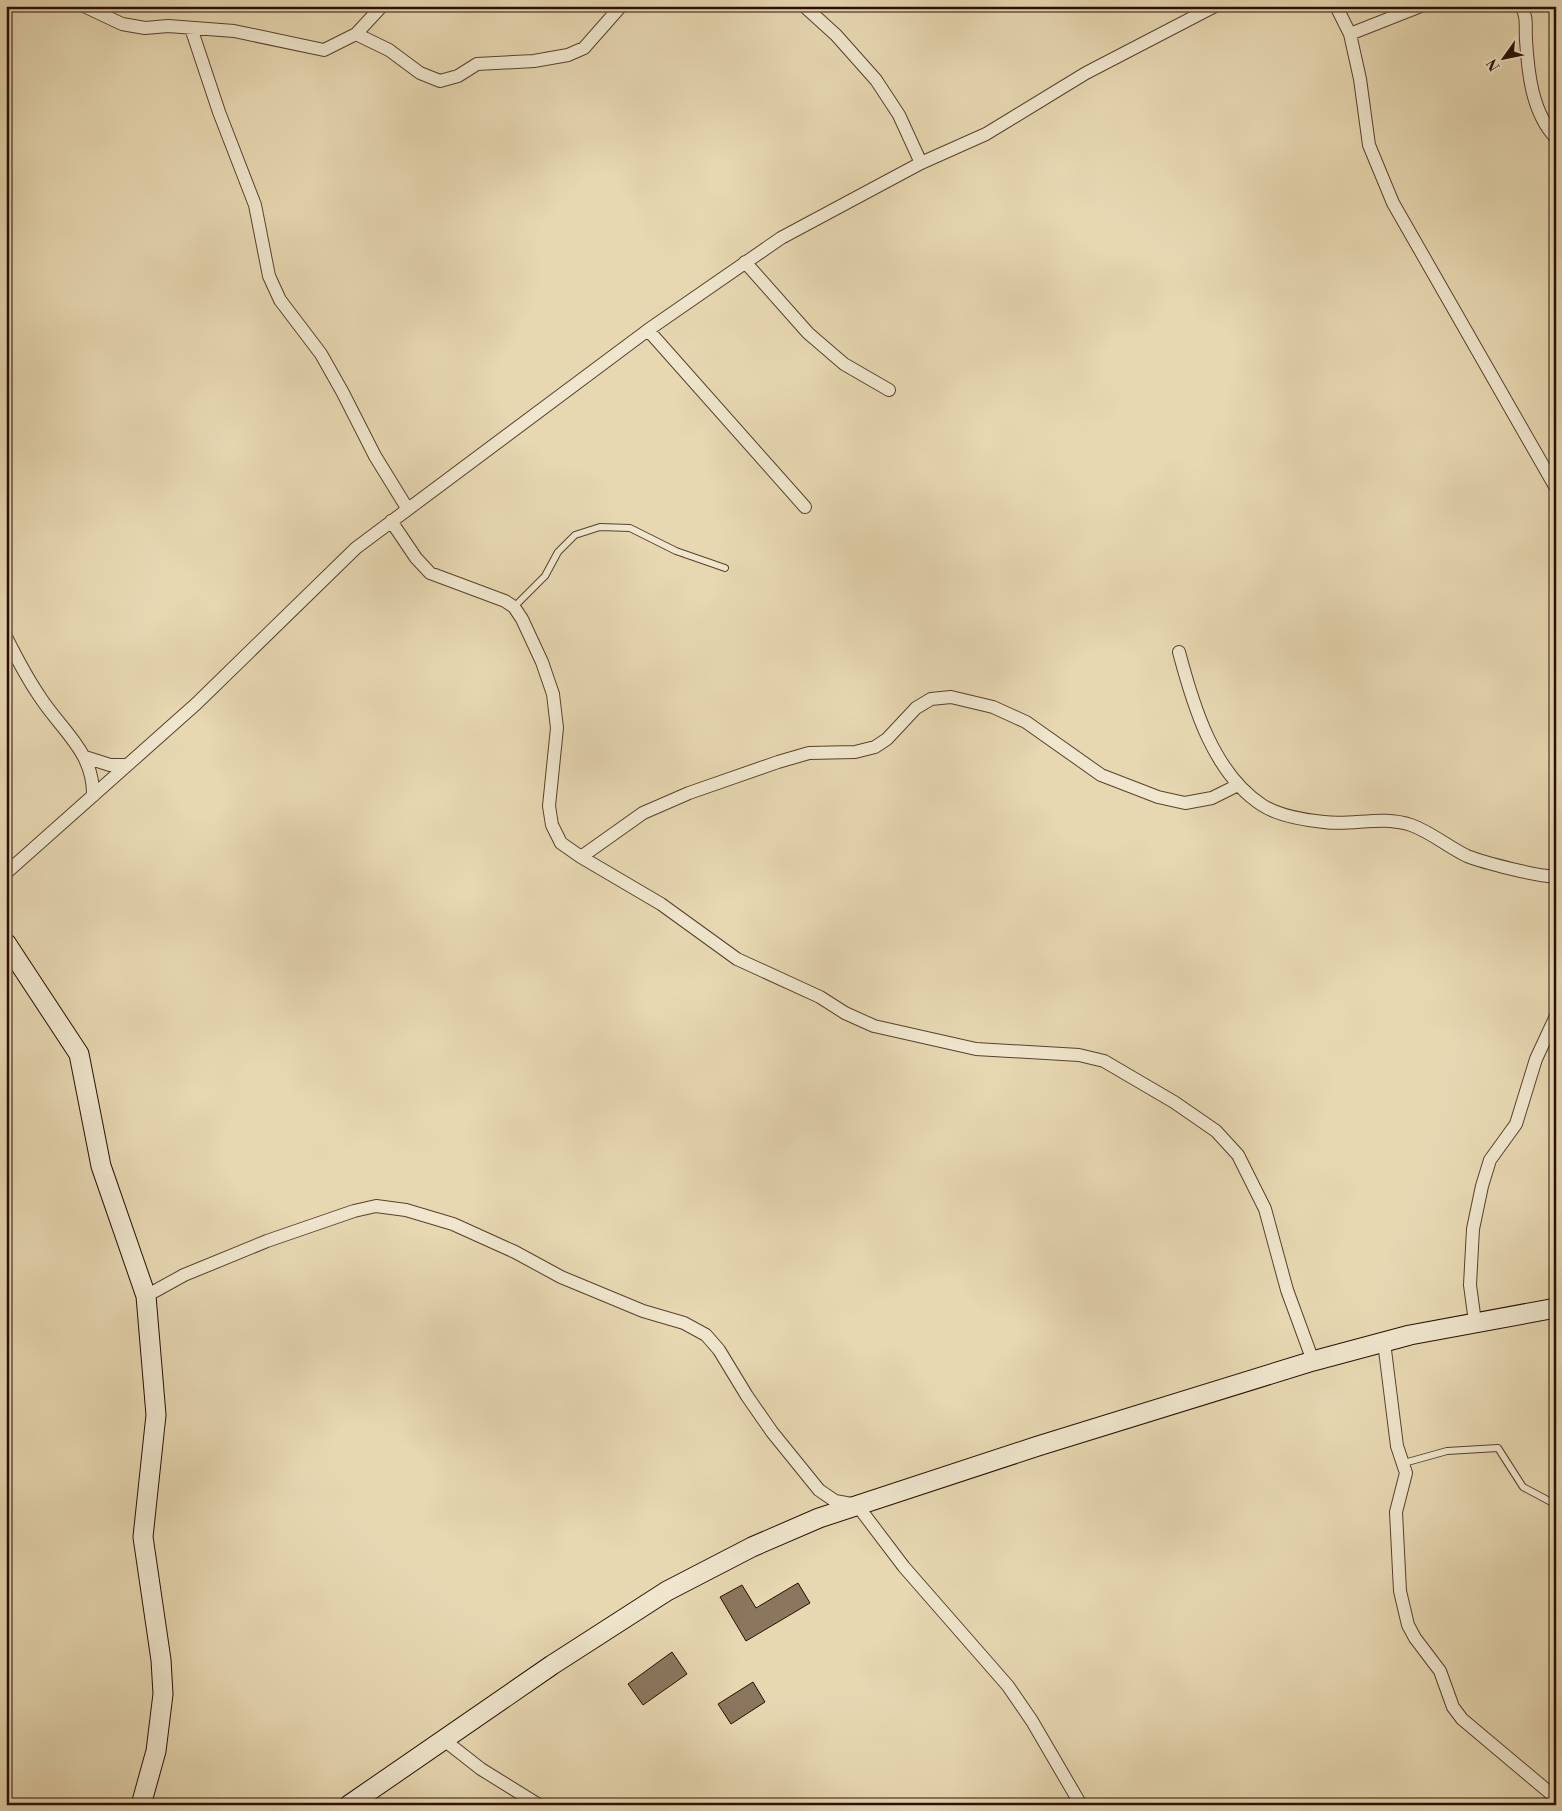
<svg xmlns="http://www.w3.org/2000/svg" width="1562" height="1811" font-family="'Libre Bodoni',serif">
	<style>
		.building { fill: #8b775e; stroke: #280e02 }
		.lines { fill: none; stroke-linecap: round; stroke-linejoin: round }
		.lane-casing { stroke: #58402e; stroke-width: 8 }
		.street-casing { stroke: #58402e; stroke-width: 14 }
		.secondary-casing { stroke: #280e02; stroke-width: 21 }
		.lane { stroke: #efe6cd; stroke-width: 6 }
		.street { stroke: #efe6cd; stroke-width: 12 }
		.secondary { stroke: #efe6cd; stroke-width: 19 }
	</style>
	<rect width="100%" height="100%" fill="#e7d8b2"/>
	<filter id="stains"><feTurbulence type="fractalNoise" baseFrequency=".004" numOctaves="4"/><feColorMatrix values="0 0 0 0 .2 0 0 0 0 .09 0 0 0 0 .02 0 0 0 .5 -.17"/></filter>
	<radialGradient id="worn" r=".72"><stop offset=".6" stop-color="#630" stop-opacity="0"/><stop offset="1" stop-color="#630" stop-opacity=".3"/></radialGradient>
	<!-- building -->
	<path class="building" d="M798,1583L810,1603L746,1641L720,1597L742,1585L756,1608Z
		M672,1652L687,1674L643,1705L628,1684Z
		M753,1682L765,1702L731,1724L718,1704Z"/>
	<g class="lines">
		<!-- lane casing -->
		<g class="lane-casing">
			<path id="lane" d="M514,607L545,576L558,552L575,535L600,527L630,528L676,551L725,568
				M1404,1463L1447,1451L1498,1448L1523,1487L1553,1503"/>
		</g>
		<!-- street casing -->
		<g class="street-casing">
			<path id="street" d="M84,6L122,24L145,28L168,26L234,31L324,50L356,34L382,6
				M804,6L836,35L876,80L899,115L921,163
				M1336,6L1350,34L1360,79L1369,145L1393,203L1556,488
				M1521,6C1528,17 1525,28 1526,40C1528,73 1532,113 1556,138
				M191,28L219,112L255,205L269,276L280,300L321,354L343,393L375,456L407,508
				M356,34L389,50L420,73L440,81L458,76L477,64L534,61L568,55L584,48L621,6
				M1350,34L1421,6
				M745,262L808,333L844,364L889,390
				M648,330L805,507
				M391,521L416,558L430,573L505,601L514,607L522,619L542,662L553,694L557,728L549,806L552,825L561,843L581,857L661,904L737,959L820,997L845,1013L874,1026L976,1049L1079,1055L1104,1061L1174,1102L1216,1131L1238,1155L1265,1209L1287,1290L1313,1361
				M6,637C16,657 27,678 40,697C62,731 94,752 93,796
				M1179,652C1193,705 1213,773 1262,805C1279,816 1304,820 1324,822C1353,826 1382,815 1411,825C1431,832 1448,847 1467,856C1482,862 1542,878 1556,876
				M85,757L110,765H126
				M581,857L643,813L689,793L778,762L809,753L855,752L875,747L887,739L916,708L931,699L951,697L993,707L1026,722L1101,775L1158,797L1185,803L1212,798L1238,785
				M6,873L196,704L356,548L648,330L781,238L921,163L986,134L1086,73L1215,6
				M146,1296L184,1275L267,1241L354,1211L376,1206L406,1210L453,1224L515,1252L561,1277L643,1311L684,1323L706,1335L719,1350L747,1396L772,1432L819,1490L835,1501L857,1505L904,1567L1008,1686L1032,1721L1081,1805
				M1475,1322L1470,1285L1473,1229L1482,1186L1490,1160L1516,1124L1536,1059L1556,1016
				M1384,1342L1397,1446L1406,1473L1396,1512L1400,1591L1408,1625L1415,1638L1440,1671L1453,1707L1462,1719L1556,1798
				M444,1740L481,1769L539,1805"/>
		</g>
		<!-- secondary casing -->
		<g class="secondary-casing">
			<path id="secondary" d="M6,943L79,1054L101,1166L146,1296L156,1415L143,1537L161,1660L163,1694L156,1751L141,1805
				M349,1805L552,1665L667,1591L752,1547L819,1518L1038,1446L1313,1361L1410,1335L1556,1308"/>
		</g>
		<!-- lane -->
		<use href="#lane" class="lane"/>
		<!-- street -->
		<use href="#street" class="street"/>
		<!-- secondary -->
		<use href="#secondary" class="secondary"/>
	</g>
	<!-- margin -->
	<rect width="1562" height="1811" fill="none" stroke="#e7d8b2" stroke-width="25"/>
	<rect x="8" y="8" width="1547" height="1796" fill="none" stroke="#280e02" stroke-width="2.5"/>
	<rect x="12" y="12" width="1537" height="1786" fill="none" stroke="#280e02"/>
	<!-- north arrow -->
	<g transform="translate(1504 58) rotate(237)" stroke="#efe6cd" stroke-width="4" paint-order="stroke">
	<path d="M0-4L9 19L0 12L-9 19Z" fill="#280e02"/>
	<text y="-8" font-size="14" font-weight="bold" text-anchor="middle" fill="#280e02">N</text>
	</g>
	<rect width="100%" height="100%" filter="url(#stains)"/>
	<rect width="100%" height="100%" fill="url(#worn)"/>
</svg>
